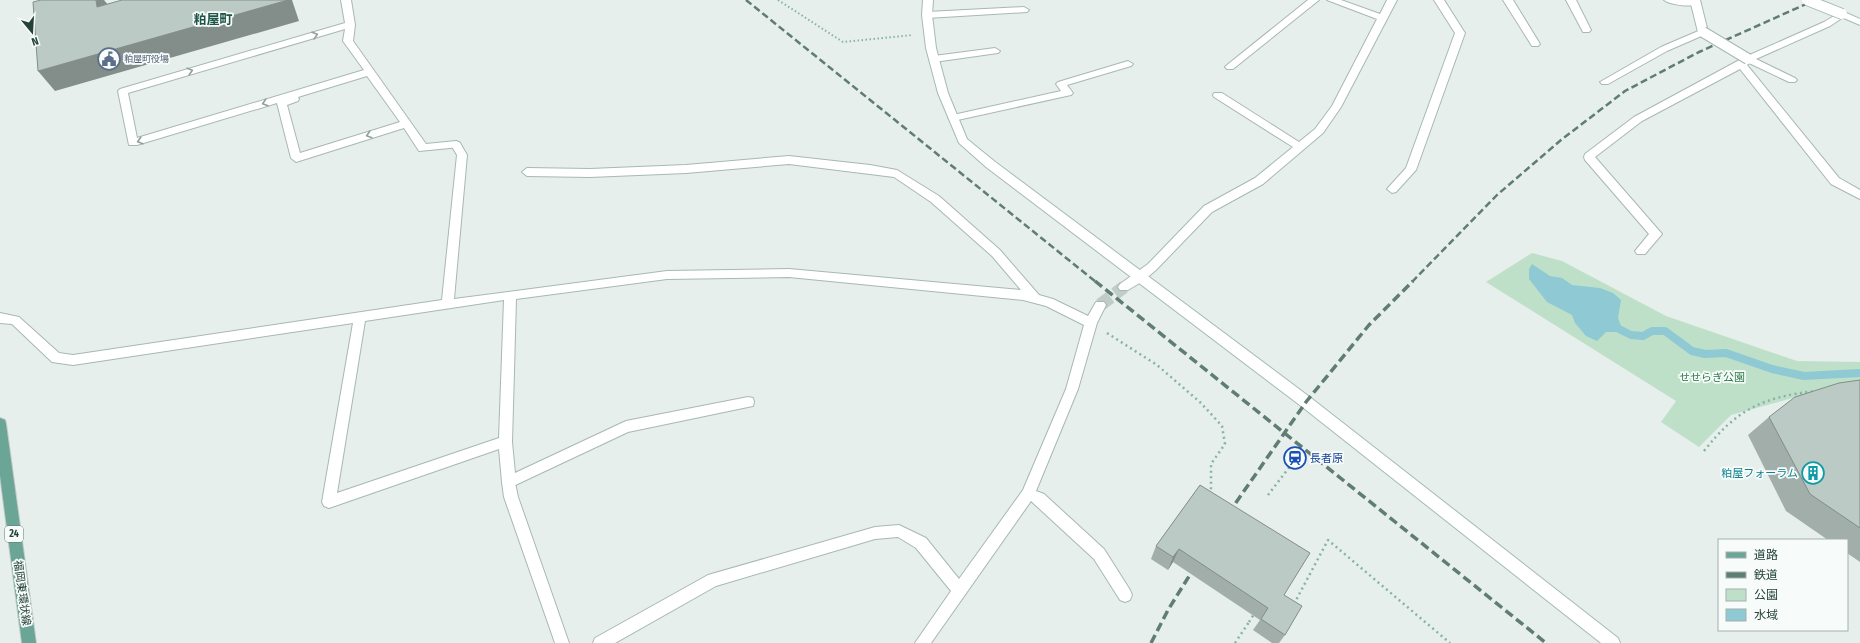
<svg xmlns="http://www.w3.org/2000/svg" width="1860" height="643" font-family="'Fira Sans Condensed','Noto Sans JP',sans-serif">
	<style>
		.green { fill: #bfe0c8 }
		.water { fill: #8ec9d4 }
		.lines { fill: none; stroke-linecap: round; stroke-linejoin: round }
		.stream { stroke: #8ec9d4; stroke-width: 8 }
		.street-tunnel { stroke: #bfccc8; stroke-width: 13; stroke-dasharray: 13 6; stroke-linecap: butt }
		.lane-casing { stroke: #a8b8b2; stroke-width: 2 }
		.street-casing { stroke: #a8b8b2; stroke-width: 2 }
		.secondary-casing { stroke: #a4bbb3; stroke-width: 2 }
		.primary-casing { stroke: #c2cac8; stroke-width: 2 }
		.path-far1 { stroke: #86b3a5; stroke-width: 2; stroke-dasharray: 1.5 2.5; stroke-linecap: butt }
		.path { stroke: #86b3a5; stroke-width: 2.5; stroke-dasharray: 2 3.5; stroke-linecap: butt }
		.lane { fill: #fff; fill-rule: evenodd }
		.street { fill: #fff; fill-rule: evenodd }
		.secondary { fill: #fff; fill-rule: evenodd }
		.primary { fill: #6aa596; fill-rule: evenodd }
		.rail-far1 { stroke: #5f7d75; stroke-width: 2.5; stroke-dasharray: 7 3.5; stroke-linecap: butt }
		.rail { stroke: #5f7d75; stroke-width: 3.5; stroke-dasharray: 9 4.5; stroke-linecap: butt }
		.street-bridge-casing { stroke: #a8b8b2; stroke-width: 12; stroke-linecap: butt }
		.secondary-bridge-casing { stroke: #a4bbb3; stroke-width: 12; stroke-linecap: butt }
		.path-bridge { stroke: #86b3a5; stroke-width: 2.5; stroke-dasharray: 2 3.5; stroke-linecap: butt }
		.street-bridge { stroke: #fff; stroke-width: 10 }
		.secondary-bridge { stroke: #fff; stroke-width: 10 }
		.wall { fill: #a1aea9 }
		.shaded-wall { fill: #838d89 }
		.building { fill: #bbcac4; stroke: #838d89 }
		.oneway { stroke: #92a09c }
		.labels { text-anchor: middle; dominant-baseline: central; stroke-width: 3.5; stroke-linejoin: round; paint-order: stroke }
		.far-service-label { font-size: 9px; fill: #4e5e75; stroke: #f7fbf9; text-anchor: start }
		.shield { fill: #f7fbf9; stroke: #637a73; stroke-width: 1 }
		.shield-label { font-size: 10px; font-weight: bold; fill: #24423a }
		.park-label { font-size: 11px; fill: #2d7a4b; stroke: #f7fbf9 }
		.transit-label { font-size: 11px; fill: #164399; stroke: #f7fbf9; text-anchor: start }
		.culture-label { font-size: 11px; fill: #0d838f; stroke: #f7fbf9; text-anchor: end }
		.street-label { font-size: 11px; fill: #24423a; stroke: #f7fbf9 }
		.far-district-label { font-size: 13px; font-weight: bold; fill: #1f5548; stroke: #f7fbf9 }
	</style>
	<rect width="100%" height="100%" fill="#e6efeb"/>
	<!-- green -->
	<path class="green" d="M1532,253L1562,261L1666,316L1797,361L1860,362V392L1804,395L1731,415L1699,447L1661,422L1676,401L1486,282Z"/>
	<!-- water -->
	<path class="water" d="M1532,264L1550,276L1562,278L1572,285L1600,288L1613,293L1621,300L1618,318L1621,326L1617,332H1606L1597,341L1586,336L1575,323L1572,315L1547,302L1529,279V269Z"/>
	<g class="lines">
		<!-- stream -->
		<path class="stream" d="M1619,329L1631,335L1643,336L1652,331H1665L1692,351L1705,354L1726,353L1772,369L1804,376L1860,373"/>
		<!-- street-tunnel -->
		<path class="street-tunnel" d="M1100,305L1124,287"/>
		<!-- lane casing -->
		<g class="lane-casing">
			<path id="lane" d="M341,0H351L355,25L353,41L426,144L456,141L460,143L461,145L460,147L419,151L404,128L296,162L291,158L277,103L137,145H129L118,91L120,89L345,23ZM345,29L343,41L364,70L137,138L128,93ZM367,76L400,122L300,153L287,105L298,101L299,99L298,97Z
				M1690,0H1700L1708,32L1706,34H1700L1698,32Z
				M1128,61L1133,64L1131,66L1067,85L1073,93L1071,95L953,121L948,118L953,115L1061,91L1056,84L1058,82Z
				M509,476L514,478L518,497L569,643H555L504,497L502,482L504,478Z"/>
		</g>
		<!-- street casing -->
		<g class="street-casing">
			<path id="street" d="M1308,0H1319L1233,69H1227L1225,67L1227,65Z
				M1327,0H1341L1380,14L1387,0H1397L1341,107L1323,133L1263,184L1212,212L1156,270L1143,281L1128,290H1120L1118,287L1120,284L1148,264L1204,206L1255,178L1293,147L1214,97L1213,95L1214,93H1222L1299,142L1315,129L1332,106L1377,19Z
				M1434,0H1444L1465,33L1416,170L1396,192L1392,193L1387,189L1406,168L1455,33Z
				M1503,0H1513L1540,44L1538,46H1532Z
				M1566,0H1576L1591,30L1589,32H1583Z
				M1664,0H1693L1701,3C1695,8 1670,5 1664,0Z
				M1024,7L1029,10L1027,12L927,18L922,15L927,12Z
				M1842,11L1845,12V16L1830,26L1756,59L1795,78L1797,80L1795,82H1789L1749,63L1747,65L1839,178L1860,190V199L1831,184L1740,69L1642,121L1595,157L1662,234L1645,254H1637L1635,251L1649,234L1585,160L1584,157L1585,154L1634,117L1745,57L1824,22Z
				M1703,29L1706,30V34L1667,51L1608,84H1602L1600,82L1661,47Z
				M995,48L1000,51L998,53L934,62L929,59L934,56Z
				M456,141L460,143L467,155L454,299L667,271L789,269L1021,290L992,256L931,202L894,177L789,164L686,173L590,177L527,176L522,172L527,168L590,169L686,165L789,156L870,165L897,170L939,196L1000,250L1039,295L1053,299L1088,316L1096,302H1104L1106,305L1097,323L1078,389L1036,491L1044,494L1104,549L1130,590L1132,595L1130,600L1125,602L1120,600L1094,559L1031,501L931,643H915L951,591L916,548L898,537L875,539L716,586L615,643H593L595,638L708,575L875,527L899,525L926,538L959,579L1023,490L1066,389L1084,325L1046,306L1023,300L789,277L667,279L516,299L512,442L515,473L626,421L748,397L753,398L754,402L753,406L748,407L628,432L509,488L504,486L502,482L499,449L329,508L324,506L322,502L353,323L73,365L52,362L12,324L0,323V313L19,317L59,353L73,355L442,300L457,155L451,145ZM504,300L499,438L337,493L365,321Z"/>
		</g>
		<!-- secondary casing -->
		<g class="secondary-casing">
			<path id="secondary" d="M923,0H933L932,15L936,48L948,93L967,139L994,161L1311,398L1618,638L1620,643H1601L1301,406L986,167L959,143L938,93L926,48L922,15Z
				M1842,11L1860,19V25L1839,16V12Z"/>
		</g>
		<!-- primary casing -->
		<g class="primary-casing">
			<path id="primary" d="M0,418L5,420L6,424L36,643H22L0,475Z"/>
		</g>
		<!-- path-far1 -->
		<path class="path-far1" d="M778,0L843,42L913,35"/>
		<!-- path -->
		<path class="path" d="M1107,333L1157,365L1201,403L1222,426L1225,444L1211,464V488L1207,493
			M1704,451C1737,409 1763,397 1816,391
			M1268,495L1291,465
			M1294,604L1328,540L1450,643
			M1235,643L1249,622"/>
		<!-- lane -->
		<use href="#lane" class="lane"/>
		<!-- street -->
		<use href="#street" class="street"/>
		<!-- secondary -->
		<use href="#secondary" class="secondary"/>
		<!-- primary -->
		<use href="#primary" class="primary"/>
		<!-- rail-far1 -->
		<path class="rail-far1" d="M746,0L1096,282
			M1412,282L1497,195L1561,140L1625,91L1699,52L1815,0"/>
		<!-- rail -->
		<path class="rail" d="M1095,281L1546,643
			M1228,514L1306,402L1369,325L1413,281
			M1151,643L1168,610L1196,565"/>
		<!-- street-bridge casing -->
		<g class="street-bridge-casing">
			<path id="street-bridge" d="M1703,32L1748,59"/>
		</g>
		<!-- secondary-bridge casing -->
		<g class="secondary-bridge-casing">
			<path id="secondary-bridge" d="M1807,0L1842,14"/>
		</g>
		<!-- path-bridge -->
		<path class="path-bridge" d="M1249,622L1254,614"/>
		<!-- street-bridge -->
		<use href="#street-bridge" class="street-bridge"/>
		<!-- secondary-bridge -->
		<use href="#secondary-bridge" class="secondary-bridge"/>
	</g>
	<!-- wall -->
	<path class="wall" d="M1860,380V562L1847,553V540H1828L1786,511L1748,435L1769,417Z
		M1200,485L1284,595L1285,635L1279,643H1272L1253,630L1260,620L1173,562L1168,570L1151,559L1156,546Z"/>
	<!-- shaded-wall -->
	<path class="shaded-wall" d="M96,0H104L109,6L97,7Z
		M287,0H292L299,21L55,91L38,71Z
		M1179,549L1173,562L1168,570L1173,557Z"/>
	<!-- building -->
	<path class="building" d="M41,0H96L97,7L122,0H288L38,71L33,2Z
		M1860,380V528L1810,494L1769,417L1795,397L1839,383Z
		M1200,485L1310,553L1284,595L1302,606L1285,635L1261,619L1268,608L1179,549L1173,557L1156,546Z"/>
	<!-- one-way arrows -->
	<defs><path id="oneway-chevron" d="M-2-3.5L2.5 0L-2 3.5" fill="none" stroke-width="1.6" stroke-linecap="round" stroke-linejoin="round"/></defs>
	<g class="oneway">
		<use href="#oneway-chevron" transform="translate(315 35) rotate(-16)"/>
		<use href="#oneway-chevron" transform="translate(190 71) rotate(-16)"/>
		<use href="#oneway-chevron" transform="translate(265 103) rotate(163)"/>
		<use href="#oneway-chevron" transform="translate(369 135) rotate(163)"/>
		<use href="#oneway-chevron" transform="translate(140 141) rotate(163)"/>
	</g>
	<!-- icons -->
	<defs>
		<g id="civic-ring" transform="scale(1.15)"><circle r="9.5" fill="#f7fbf9" stroke="#5c6f8a" stroke-width="1.5"/><path d="M-.6-6.5H3V-4.5H.6V-3L4-1V1h2V6H-6V1h2V-1L-.6-3ZM-1.2 2.5V6h2.4V2.5Z" fill="#5c6f8a"/></g>
		<g id="station-ring" transform="scale(1.15)"><circle r="9.5" fill="#f7fbf9" stroke="#1a4fb4" stroke-width="1.5"/><path d="M-3-6H3Q5-6 5-4V2Q5 4 3 4L4.5 6H3L1.5 4h-3L-3 6H-4.5L-3 4Q-5 4-5 2V-4Q-5-6-3-6ZM-3.5-4v3h7v-3ZM-3.5 1v1.5H-2V1ZM2 1v1.5H3.5V1Z" fill="#1a4fb4"/></g>
		<g id="building-ring" transform="scale(1.15)"><circle r="9.5" fill="#f7fbf9" stroke="#0f9aa8" stroke-width="1.5"/><path d="M-4-6H4V6H1V3H-1V6H-4ZM-2.5-4.3h1.7v1.8h-1.7ZM.8-4.3h1.7v1.8H.8ZM-2.5-1h1.7V.8h-1.7ZM.8-1h1.7V.8H.8Z" fill="#0f9aa8"/></g>
	</defs>
	<g fill-rule="evenodd">
		<use href="#civic-ring" x="109" y="59"/>
		<use href="#station-ring" x="1295" y="458"/>
		<use href="#building-ring" x="1813" y="473"/>
	</g>
	<g class="labels">
		<!-- far-service labels -->
		<g class="far-service-label">
			<text x="124" y="59">粕屋町役場</text>
		</g>
		<!-- shield labels -->
		<rect class="shield" x="5" y="526" width="18" height="16" rx="3"/>
		<g class="shield-label">
			<text x="14" y="534">24</text>
		</g>
		<!-- park labels -->
		<g class="park-label">
			<text x="1712" y="377">せせらぎ公園</text>
		</g>
		<!-- transit labels -->
		<g class="transit-label">
			<text x="1310" y="458">長者原</text>
		</g>
		<!-- culture labels -->
		<g class="culture-label">
			<text x="1798" y="473">粕屋フォーラム</text>
		</g>
		<!-- street labels -->
		<g class="street-label">
			<text transform="translate(22 593) rotate(82)">福岡東環状線</text>
		</g>
		<!-- far-district labels -->
		<g class="far-district-label">
			<text x="213" y="19">粕屋町</text>
		</g>
	</g>
	<!-- legend -->
	<rect x="1718" y="539" width="130" height="92" fill="#f7fbf9" stroke="#a3b1ad"/>
	<rect x="1726" y="552" width="20" height="6" fill="#6aa596" stroke="#a3b1ad"/>
	<text x="1754" y="559" font-size="12" fill="#24423a">道路</text>
	<rect x="1726" y="572" width="20" height="6" fill="#5f7d75" stroke="#a3b1ad"/>
	<text x="1754" y="579" font-size="12" fill="#24423a">鉄道</text>
	<rect x="1726" y="589" width="20" height="12" fill="#bfe0c8" stroke="#a3b1ad"/>
	<text x="1754" y="599" font-size="12" fill="#24423a">公園</text>
	<rect x="1726" y="609" width="20" height="12" fill="#8ec9d4" stroke="#a3b1ad"/>
	<text x="1754" y="619" font-size="12" fill="#24423a">水域</text>
	<!-- north arrow -->
	<g transform="translate(32 32) rotate(162)" stroke="#f7fbf9" stroke-width="3" paint-order="stroke">
	<path d="M0-3L7 15L0 10L-7 15Z" fill="#24423a"/>
	<text y="-6" font-size="11" font-weight="bold" text-anchor="middle" fill="#24423a">N</text>
	</g>
</svg>
